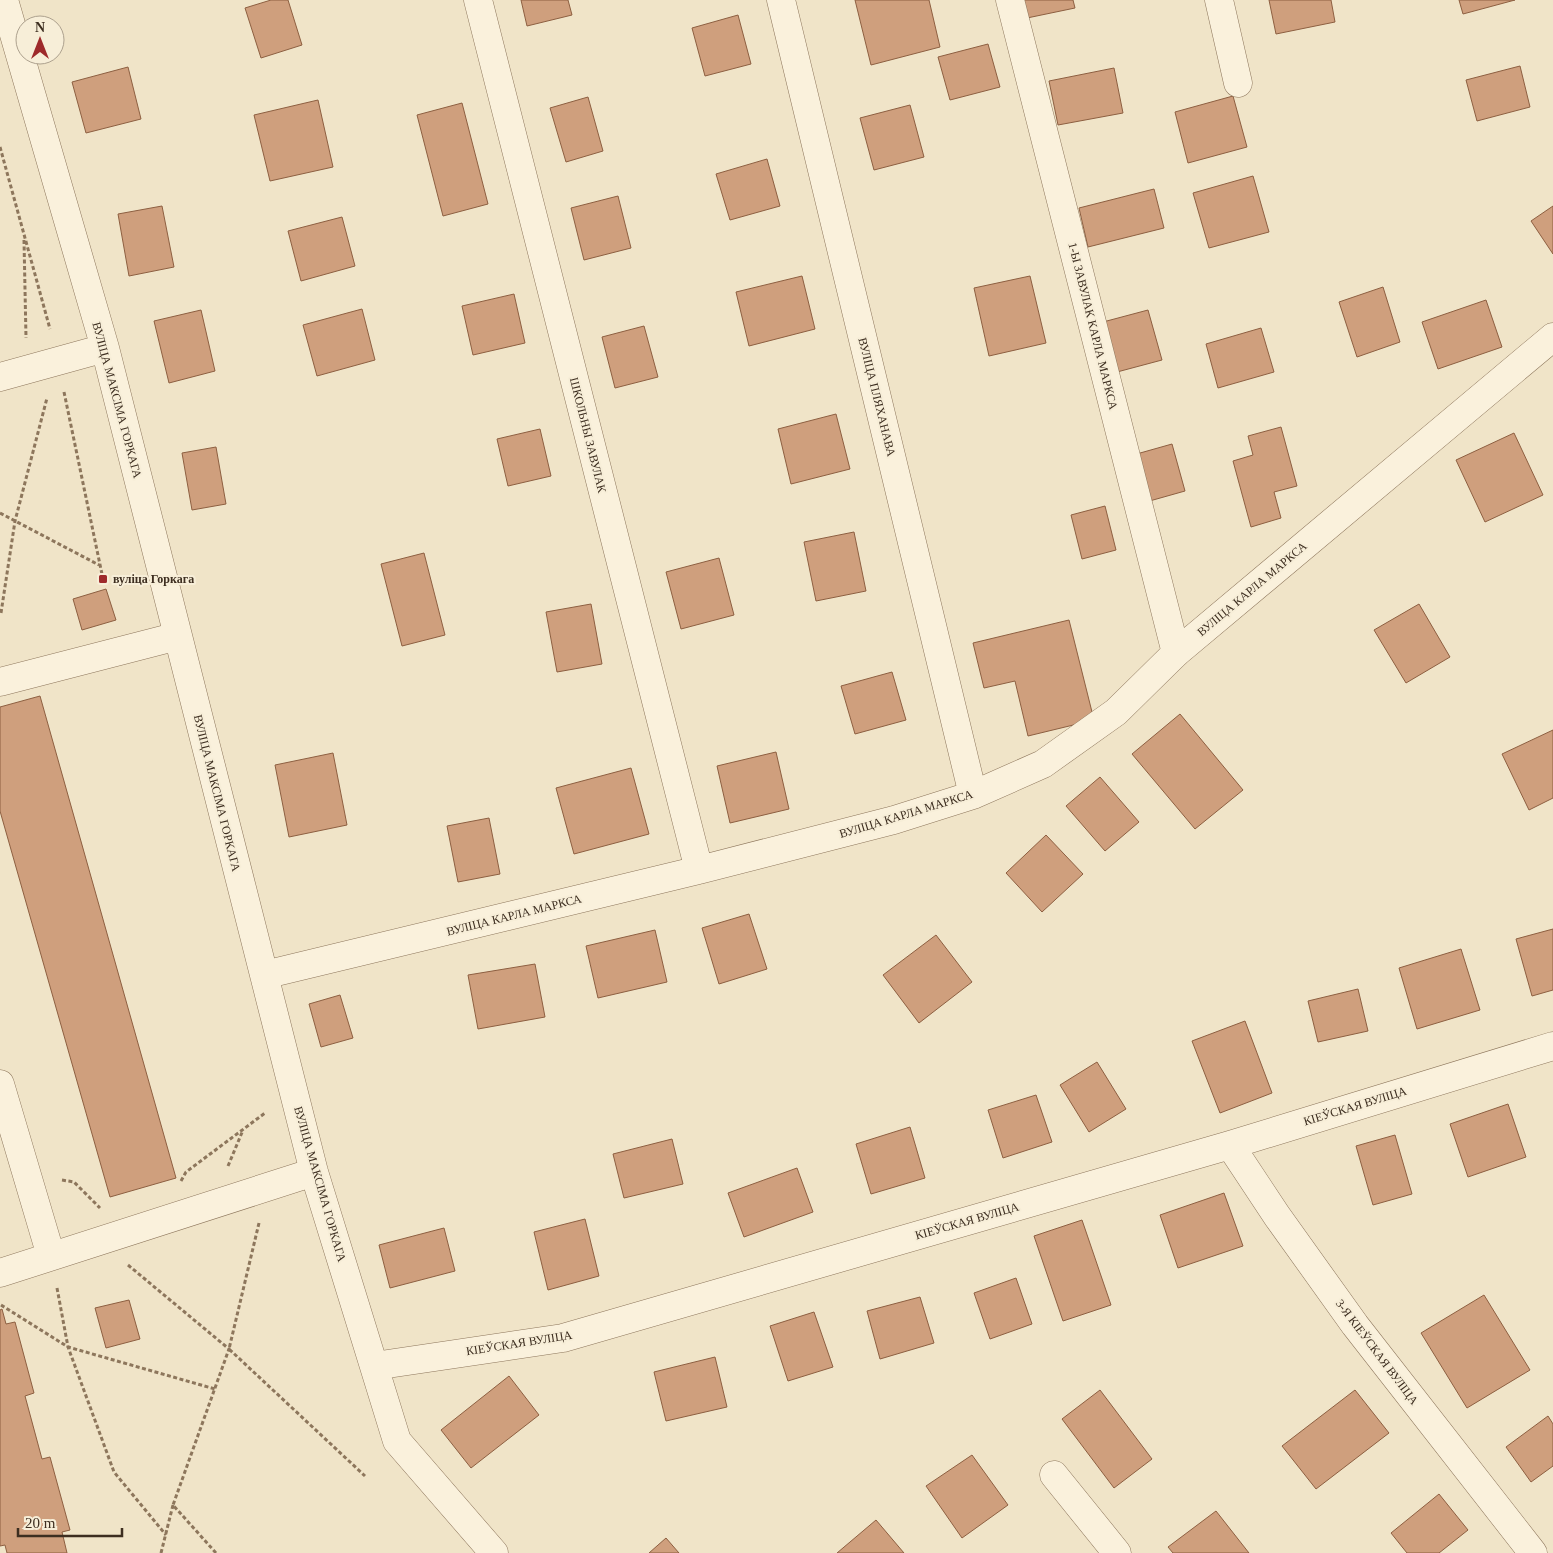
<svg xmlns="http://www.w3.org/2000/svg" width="1553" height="1553" font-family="'Times New Roman',serif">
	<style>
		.building { fill: #cf9f7d; stroke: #8d5f41 }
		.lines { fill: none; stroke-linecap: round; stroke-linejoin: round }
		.minor-casing { stroke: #8d765c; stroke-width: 29 }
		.path { stroke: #8d765c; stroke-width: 3; stroke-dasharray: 4 2.5; stroke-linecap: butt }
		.minor { stroke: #faf1dc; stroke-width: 28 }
		.poi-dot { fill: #9e2a2b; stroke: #f7eed8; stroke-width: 2 }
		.labels { text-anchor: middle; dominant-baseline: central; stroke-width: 4; stroke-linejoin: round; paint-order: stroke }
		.street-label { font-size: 12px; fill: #3d2e20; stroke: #f7eed8 }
		.poi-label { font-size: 12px; font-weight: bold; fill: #3d2e20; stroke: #f7eed8; text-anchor: start }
	</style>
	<rect width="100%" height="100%" fill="#f0e4c8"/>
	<!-- building -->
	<path class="building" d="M271,0H288L302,45L261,58L245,8Z
		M521,0H568L572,15L527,26Z
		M855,0H929L940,47L871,65Z
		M1023,0H1073L1075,8L1027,18Z
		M1269,0H1331L1335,22L1276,34Z
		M1459,0H1515L1463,14Z
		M738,15L751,64L705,76L692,28Z
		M988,44L1000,87L950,100L938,57Z
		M1520,66L1530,107L1477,121L1466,80Z
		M128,67L141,119L86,133L72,82Z
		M1114,68L1123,113L1058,125L1049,81Z
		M1233,96L1247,147L1188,163L1175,112Z
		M588,97L603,151L566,162L550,108Z
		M318,100L333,167L270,181L254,115Z
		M462,103L488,204L443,216L417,115Z
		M910,105L924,157L874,170L860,118Z
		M767,159L780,206L730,220L716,174Z
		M1253,176L1269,232L1209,248L1193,193Z
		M1154,189L1164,228L1088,247L1079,208Z
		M618,196L631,248L584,260L571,208Z
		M162,206L174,267L129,276L118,214Z
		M1553,206V254L1531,221Z
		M342,217L355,266L301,281L288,231Z
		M802,276L815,329L749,346L736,292Z
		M1030,276L1046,343L989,356L974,288Z
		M1383,287L1400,342L1357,357L1339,302Z
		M514,294L525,343L473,355L462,306Z
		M1486,300L1502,347L1438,369L1422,322Z
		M362,309L375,360L317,376L303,325Z
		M201,310L215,371L169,383L154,321Z
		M1148,310L1162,360L1117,372L1103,322Z
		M644,326L658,377L615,388L602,337Z
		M1261,328L1274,372L1218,388L1206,344Z
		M836,414L850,469L791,484L778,429Z
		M1281,427L1297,486L1274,492L1281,518L1251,527L1233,461L1253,455L1248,436Z
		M540,429L551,476L508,486L497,439Z
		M1514,433L1543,495L1485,522L1456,460Z
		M1172,444L1185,491L1146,502L1133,455Z
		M216,447L226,504L192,510L182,453Z
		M1105,506L1116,550L1082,559L1071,515Z
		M854,532L866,591L816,601L804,542Z
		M424,553L445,635L402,646L381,564Z
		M719,558L734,615L681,629L666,572Z
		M106,589L116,620L82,630L73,599Z
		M591,604L602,664L557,672L546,612Z
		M1419,604L1450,657L1406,683L1374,630Z
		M1069,620L1094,720L1028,736L1015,681L984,688L973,643Z
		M892,672L906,720L855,734L841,686Z
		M40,696L176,1178L110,1197L0,811V707Z
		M1180,714L1243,790L1195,829L1132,754Z
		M1553,730V798L1529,810L1502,754Z
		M776,752L789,809L730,823L717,766Z
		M333,753L347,825L289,837L275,765Z
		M631,768L649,834L574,854L556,788Z
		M1100,777L1139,822L1105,851L1066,806Z
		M489,818L500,874L458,882L447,826Z
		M1046,835L1083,874L1042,912L1006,873Z
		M749,914L767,969L719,984L702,928Z
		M1553,929V990L1532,996L1516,939Z
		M655,930L667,982L598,998L586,946Z
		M936,935L972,982L919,1023L883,975Z
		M1461,949L1480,1010L1417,1029L1399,968Z
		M535,964L545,1017L478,1029L468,975Z
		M1358,989L1368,1031L1318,1042L1308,1001Z
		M340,995L353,1038L321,1047L309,1004Z
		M1245,1021L1272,1093L1220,1113L1192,1041Z
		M1097,1062L1126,1109L1089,1132L1060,1085Z
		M1036,1095L1052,1142L1003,1158L988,1110Z
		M1508,1104L1526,1157L1468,1177L1450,1124Z
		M910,1127L925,1178L871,1194L856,1144Z
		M1395,1135L1412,1194L1373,1205L1356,1146Z
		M672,1139L683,1184L624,1198L613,1154Z
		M797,1168L813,1212L744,1237L728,1193Z
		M1224,1193L1243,1246L1178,1268L1160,1215Z
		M585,1219L599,1276L548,1290L534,1232Z
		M1082,1220L1111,1305L1063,1321L1034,1236Z
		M444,1228L455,1271L390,1288L379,1245Z
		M1016,1278L1032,1324L990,1339L974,1293Z
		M1484,1295L1530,1370L1467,1408L1421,1333Z
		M920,1297L934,1343L880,1359L867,1311Z
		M129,1300L140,1339L106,1348L95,1308Z
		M2,1309L6,1324L15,1322L34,1393L25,1396L42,1459L50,1457L70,1530L62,1532L67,1553H7L5,1545L0,1546V1310Z
		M814,1312L833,1367L788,1381L770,1326Z
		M715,1357L727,1407L666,1421L654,1372Z
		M509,1376L539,1415L471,1468L441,1430Z
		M1100,1390L1152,1459L1114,1488L1062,1419Z
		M1355,1390L1389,1433L1316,1489L1282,1446Z
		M1548,1416L1553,1424V1466L1531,1482L1506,1447Z
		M972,1455L1008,1505L962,1538L926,1486Z
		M1439,1494L1468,1530L1439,1553H1407L1391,1533Z
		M1216,1511L1249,1553H1173L1168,1547Z
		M876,1520L904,1553H837Z
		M666,1538L679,1553H649Z"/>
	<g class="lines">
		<!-- minor casing -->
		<g class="minor-casing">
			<path id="minor" d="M4,0L105,348L314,1172L397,1441L494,1553
				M478,0L699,870
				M781,0L973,795
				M1010,0L1176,653
				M1219,0L1238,83
				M0,377L105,348
				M0,682L178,636
				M264,975L699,870L894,820L973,795L1043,764L1116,712L1176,653L1553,337
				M0,1084L51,1256
				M1230,1145L1277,1216L1355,1325L1533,1553
				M0,1273L314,1172
				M374,1366L563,1338L1230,1145L1553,1046
				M1054,1475L1117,1553"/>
		</g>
		<!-- path -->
		<path class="path" d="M0,147L50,329
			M24,240L26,338
			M64,392L103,579
			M0,513L99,565
			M1,613L15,521L47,398
			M228,1166L243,1130
			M62,1180L74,1182L100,1208
			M181,1181L186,1172L265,1113
			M259,1223L229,1349L365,1476
			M128,1265L229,1349L173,1505L216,1553
			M57,1288L68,1347L114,1472L166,1535
			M1,1305L68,1347L215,1389
			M161,1553L173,1505"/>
		<!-- minor -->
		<use href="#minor" class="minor"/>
	</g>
	<!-- markers -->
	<rect class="poi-dot" x="98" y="574" width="10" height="10" rx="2.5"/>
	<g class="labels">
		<!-- street labels -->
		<g class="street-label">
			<text transform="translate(1093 326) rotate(76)">1-Ы ЗАВУЛАК КАРЛА МАРКСА</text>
			<text transform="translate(877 397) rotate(76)">ВУЛІЦА ПЛЯХАНАВА</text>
			<text transform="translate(117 400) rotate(75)">ВУЛІЦА МАКСІМА ГОРКАГА</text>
			<text transform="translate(588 435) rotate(76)">ШКОЛЬНЫ ЗАВУЛАК</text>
			<text transform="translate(1252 589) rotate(-40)">ВУЛІЦА КАРЛА МАРКСА</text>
			<text transform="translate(217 793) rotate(76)">ВУЛІЦА МАКСІМА ГОРКАГА</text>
			<text transform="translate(906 814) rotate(-17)">ВУЛІЦА КАРЛА МАРКСА</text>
			<text transform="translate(514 915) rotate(-14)">ВУЛІЦА КАРЛА МАРКСА</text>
			<text transform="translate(1355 1106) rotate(-17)">КІЕЎСКАЯ ВУЛІЦА</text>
			<text transform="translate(320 1184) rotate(74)">ВУЛІЦА МАКСІМА ГОРКАГА</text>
			<text transform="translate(967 1221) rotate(-16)">КІЕЎСКАЯ ВУЛІЦА</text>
			<text transform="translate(519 1343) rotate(-9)">КІЕЎСКАЯ ВУЛІЦА</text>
			<text transform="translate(1377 1352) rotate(53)">3-Я КІЕЎСКАЯ ВУЛІЦА</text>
		</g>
		<!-- poi labels -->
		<g class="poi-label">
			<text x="113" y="579">вуліца Горкага</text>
		</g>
	</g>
	<!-- north arrow -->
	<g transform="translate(40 40)"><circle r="24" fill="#f7eed8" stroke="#ada18e"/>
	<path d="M0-4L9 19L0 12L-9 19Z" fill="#9e2a2b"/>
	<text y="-8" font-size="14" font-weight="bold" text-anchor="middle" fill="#3d2e20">N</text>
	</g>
	<!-- scale -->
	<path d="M18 1528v8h104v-8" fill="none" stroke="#3d2e20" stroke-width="2.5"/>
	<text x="25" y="1528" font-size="15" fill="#3d2e20" stroke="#f7eed8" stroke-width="4" paint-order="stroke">20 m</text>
</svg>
